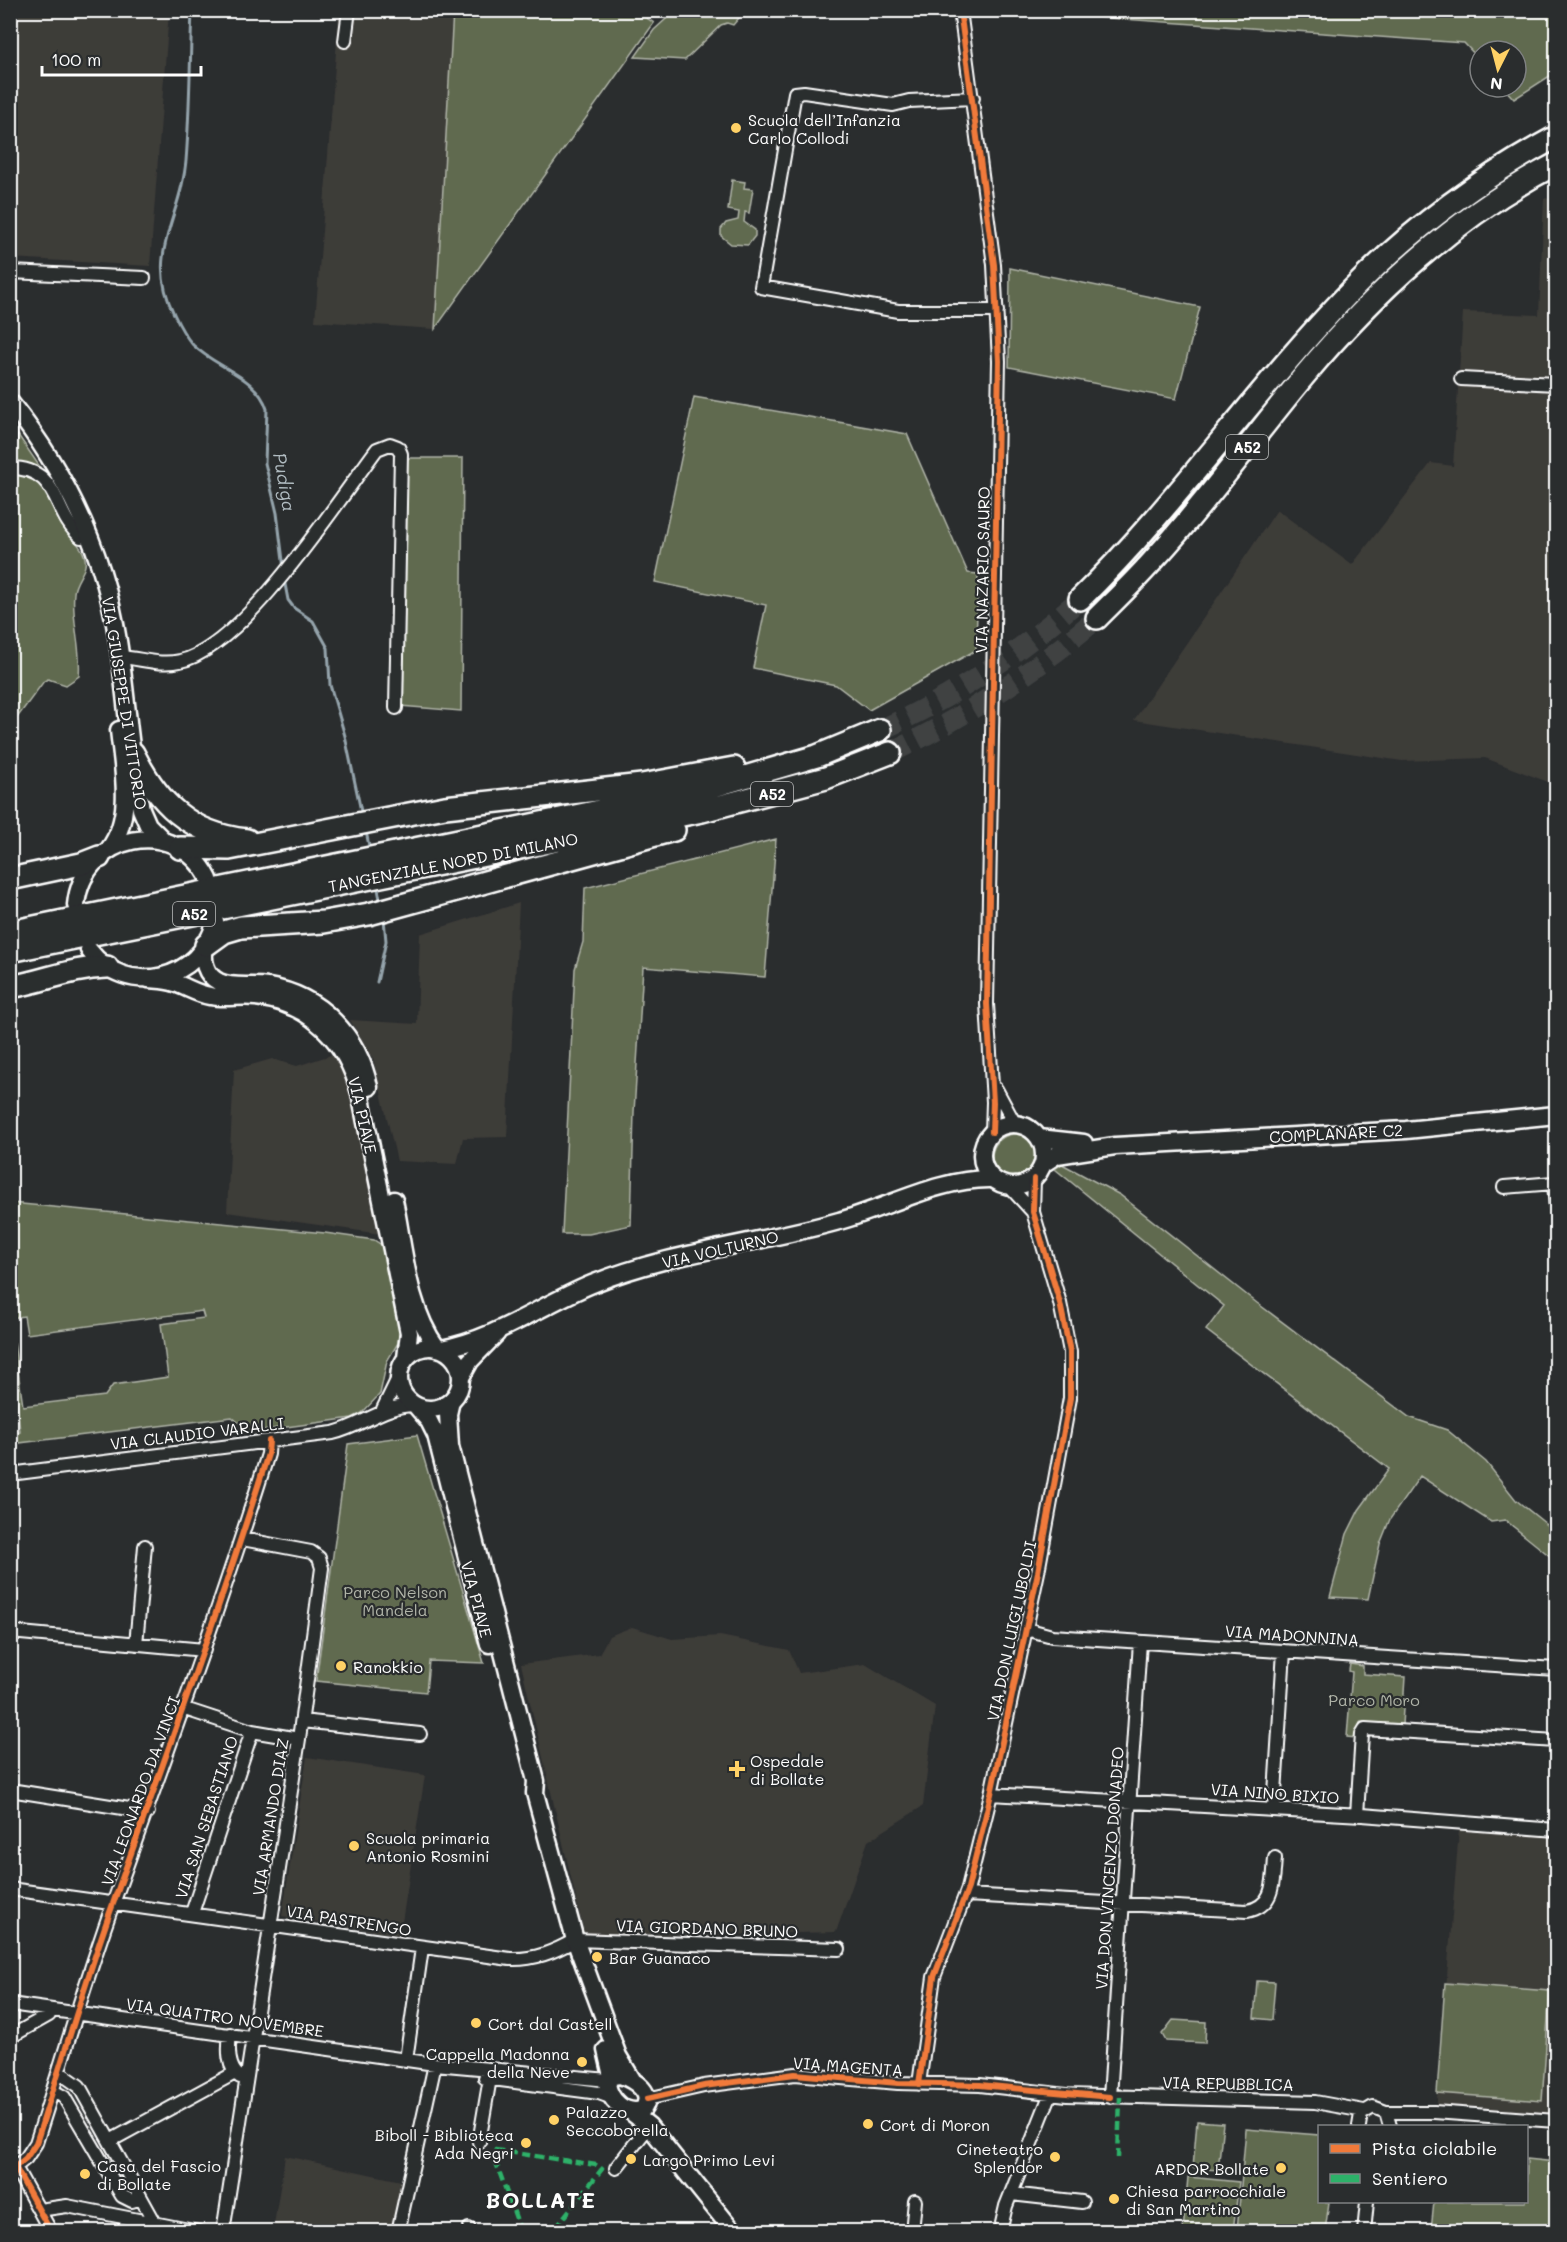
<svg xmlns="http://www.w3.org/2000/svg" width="1567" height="2242" font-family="Mali,sans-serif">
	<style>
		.built { fill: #3e3c39 }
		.green { fill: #606a50; stroke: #b0b4a8; stroke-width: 1.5 }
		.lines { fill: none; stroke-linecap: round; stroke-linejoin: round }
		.stream { stroke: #95a4ac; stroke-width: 3 }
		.highway-tunnel { stroke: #3f4243; stroke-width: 21; stroke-dasharray: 21 10; stroke-linecap: butt }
		.street-casing { stroke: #fff; stroke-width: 16 }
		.secondary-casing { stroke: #fff; stroke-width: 21 }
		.highway-casing { stroke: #fff; stroke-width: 26 }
		.street { stroke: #2a2d2e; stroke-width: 12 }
		.secondary { stroke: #2a2d2e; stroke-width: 16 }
		.highway { stroke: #2a2d2e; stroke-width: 21 }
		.quiet { stroke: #2db169; stroke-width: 4.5; stroke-dasharray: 9 4.5; stroke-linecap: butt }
		.cycleway-casing { stroke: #2a2d2e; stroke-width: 10 }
		.cycleway { stroke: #f17a3a; stroke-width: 6 }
		.poi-dot { fill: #ffd166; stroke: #2a2d2e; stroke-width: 2 }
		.labels { text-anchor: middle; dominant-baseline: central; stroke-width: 4.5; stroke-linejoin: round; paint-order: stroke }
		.shield { fill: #2a2d2e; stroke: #bfc0c0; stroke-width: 1.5 }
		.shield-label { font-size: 15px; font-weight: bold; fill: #fff }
		.poi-label { font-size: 16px; fill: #fff; stroke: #2a2d2e; text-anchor: start }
		.street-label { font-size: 16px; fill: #fff; stroke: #2a2d2e }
		.park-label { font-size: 16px; fill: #b0b4a8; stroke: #2a2d2e }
		.water-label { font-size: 18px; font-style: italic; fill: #b0bbc0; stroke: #2a2d2e }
		.district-label { font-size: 22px; font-weight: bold; letter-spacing: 1.5px; fill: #fff; stroke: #2a2d2e }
	</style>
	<rect width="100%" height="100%" fill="#2a2d2e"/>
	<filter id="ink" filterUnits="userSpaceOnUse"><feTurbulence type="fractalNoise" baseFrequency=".0167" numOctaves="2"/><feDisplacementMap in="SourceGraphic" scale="12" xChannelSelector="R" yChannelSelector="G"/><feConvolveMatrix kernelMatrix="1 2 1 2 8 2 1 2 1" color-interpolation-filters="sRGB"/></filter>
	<g filter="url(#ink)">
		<!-- built -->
		<path class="built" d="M10,11H169L150,266L11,258Z
			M280,11H453L435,329L315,321L339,14Z
			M1544,198L1556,200V785L1485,758L1402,761L1134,720L1277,510L1352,565L1431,463L1453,466L1463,312L1539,315Z
			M519,903L507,1137L463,1138L457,1164L397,1161L373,1058L350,1020L417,1024L420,934Z
			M337,1053L345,1064L381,1234L227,1212L234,1070L272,1059L297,1066Z
			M632,1627L672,1639L720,1636L789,1650L799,1673L865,1664L935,1706L923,1806L868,1841L836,1932L720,1935L584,1933L521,1664L599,1654L609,1636Z
			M307,1757L425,1775L400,1935L282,1916Z
			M1460,1818L1556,1824V2120L1436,2111Z
			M285,2156L401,2181L391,2231H273Z"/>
		<!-- green -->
		<path class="green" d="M676,10H745V11L733,25L727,23L721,25L685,60L635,57L654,30Z
			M453,11H636L654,23L435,329Z
			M1009,11H1556V72L1514,99L1503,87H1516V51H1480V60L1464,43Z
			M732,180L745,182L744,188L753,189L749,213L745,212L744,222L755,230V236L748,245L731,244L721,236V229L726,223L738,220L739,212L728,210Z
			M1010,268L1200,307L1176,399L1009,367Z
			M694,397L907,434L968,573L978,574L976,650L869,710L836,685L753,668L766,605L655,582Z
			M18,435L40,467L39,469L11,464V454Z
			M406,458H463L461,711L400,706Z
			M10,473L39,479C49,498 59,518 71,536C75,542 82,547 84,555C90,570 75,578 74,593C71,620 82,648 79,676L66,685L48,679L44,681L11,726Z
			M776,839L765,977L643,967L634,1112L631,1225L589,1234H562L575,969L583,942L585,888Z
			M992 1157a23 23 0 1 1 46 0a23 23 0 1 1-46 0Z
			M1062,1164L1120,1195L1257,1303L1409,1417L1447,1430L1486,1462L1516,1500L1556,1532V1561L1505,1520L1491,1522L1420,1476L1390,1519L1380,1544L1368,1599L1330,1597L1347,1534L1359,1510L1389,1469L1206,1330L1224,1306L1055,1169Z
			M11,1203L325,1233L374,1240L386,1248L400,1326L398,1343L387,1361L380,1394L362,1413L352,1418L250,1432L232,1417L11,1444L13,1441L12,1433L20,1432L11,1344L14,1343L23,1406L105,1396L113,1385L168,1377L161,1324L204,1318L202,1311L27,1334L24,1316L11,1318Z
			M417,1435L484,1663L429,1661L426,1692L316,1681L348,1444Z
			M1350,1664L1363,1666V1674L1405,1677L1402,1725L1360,1722L1356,1738L1347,1737L1352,1672L1349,1671Z
			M1257,1981L1275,1982L1272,2020L1254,2018Z
			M1445,1983L1550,1991L1542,2101L1437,2093Z
			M1173,2020L1206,2022L1205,2043L1166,2041L1162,2034Z
			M1197,2121L1223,2123L1218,2170L1193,2168Z
			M1246,2129L1319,2135L1320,2202H1329L1325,2231H1237Z
			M1527,2159L1556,2162V2231H1431L1434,2202H1526Z
			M1188,2177L1239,2182L1233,2231H1183Z"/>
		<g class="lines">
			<!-- stream -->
			<path class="stream" d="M192,10C190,60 190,111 186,161C181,219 144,254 174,314C179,325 185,336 193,345C216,368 257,376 267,409L265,463L277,513L284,569
				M284,579L288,600L294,608L313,621L328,648L330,685L345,736L362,816
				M366,831L370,851
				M377,884L381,904
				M377,982L386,941L384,919"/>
			<!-- highway-tunnel -->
			<path class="highway-tunnel" d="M880,730C957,696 1017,654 1080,599
				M890,753C965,717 1034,673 1097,618"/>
			<!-- street casing -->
			<g class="street-casing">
				<path id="street" d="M960,10L994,265L999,361L987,1004L993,1102L992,1132
					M345,41L349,10
					M973,98L909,101L893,105L804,92L795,93L761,287L898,311H997
					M10,272L144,278
					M1461,379L1556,384
					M10,428V443
					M10,468C62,468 51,513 81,537
					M120,657C140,658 160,666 180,661C243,648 337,502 377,449L390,444L398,447L401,454L396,708
					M996,1089L1015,1124
					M1009,1186L1033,1212
					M1504,1187L1554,1183L1556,1210
					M383,1409L399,1376
					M10,1474L333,1433C362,1426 383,1406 413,1405
					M1026,1629L1052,1636L1556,1669
					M10,1632L204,1650
					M136,1644L145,1546
					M185,1709L252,1731L299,1739
					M302,1721L420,1734
					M10,1790L148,1812
					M991,1794L1362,1815L1556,1830
					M1274,1809L1284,1651
					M1357,1815L1362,1734L1365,1729L1556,1741
					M10,1889L510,1959C534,1960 554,1952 575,1940L839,1949
					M966,1895L1247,1911C1275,1906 1273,1881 1275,1858
					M192,1913L252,1731
					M10,2004L435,2064L608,2080
					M230,2034C228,2049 227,2068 240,2077
					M10,2037L49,2015L51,2010
					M406,2060L422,1948
					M59,2072L79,2086L160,2232
					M485,2078L599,2093L610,2097
					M919,2084L934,1977L968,1888L991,1794L1038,1572L1070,1398V1352L1060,1303L1033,1212L1034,1179
					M53,2091L64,2097L122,2196L132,2201L141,2198
					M1110,2097L1140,1642
					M647,2099L704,2086L795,2074L898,2083L980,2085L1067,2095L1315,2102L1364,2111
					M1386,2112H1434L1556,2121
					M1359,2126L1361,2114L1373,2107L1386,2112L1390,2126
					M110,2141L235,2073
					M479,2142L490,2078
					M616,2168L649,2126
					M1011,2194L1082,2202
					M39,2210L67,2206L199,2232
					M51,2232L15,2167L26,2158L36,2143C62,2063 85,1981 114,1901C167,1753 221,1605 268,1454L269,1441
					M223,2232L299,1739L322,1568L319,1558L311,1552L242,1539
					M398,2232L435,2064
					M468,2232L469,2229
					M912,2232L915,2201
					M1000,2232L1006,2206L1051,2093
					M1364,2232L1367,2202"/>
			</g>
			<!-- secondary casing -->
			<g class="secondary-casing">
				<path id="secondary" d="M10,402C66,472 104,552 118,641C127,697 129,754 141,809L148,825L165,842
					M109,849C134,816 123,769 119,730
					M76,905C83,833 176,814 209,879
					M205,947C202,960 205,975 219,982C234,989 252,984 268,987C320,995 359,1037 369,1087
					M89,950C126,999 202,981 215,922
					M148,979C157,980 167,980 175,983C187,987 197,994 210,996C225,999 240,995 256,997C311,1003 346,1041 360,1093L409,1333L406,1358
					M982 1155a31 31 0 1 1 62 0a31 31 0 1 1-62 0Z
					M1039,1138L1084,1143
					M1043,1164L1057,1155L1115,1146L1406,1130L1556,1115
					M394,1200C404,1248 407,1307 437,1348
					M399 1378a31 31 0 1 1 62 0a31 31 0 1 1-62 0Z
					M441,1349C496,1339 541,1305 592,1284C671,1252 757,1244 839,1221C889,1207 940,1178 992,1179
					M461,1377L470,1361L497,1333
					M451,1401L448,1414L450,1446L536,1781L535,1793L575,1940L618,2056L633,2081
					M417,1407L429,1421L436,1435L489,1644
					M606,2050L612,2076
					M620,2075C635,2080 656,2094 642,2110C624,2115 609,2100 607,2083L612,2076Z
					M630,2111L649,2126L734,2232"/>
			</g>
			<!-- highway casing -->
			<g class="highway-casing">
				<path id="highway" d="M1080,599C1178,503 1255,390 1350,292C1410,230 1480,178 1556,137
					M1097,618C1117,598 1138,578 1157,556C1209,499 1254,436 1304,376C1373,293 1459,214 1556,164
					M133,753C158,803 189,834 247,840
					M180,848L229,849L445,807L642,785L734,768
					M10,879L81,864L99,857
					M10,932L697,791L817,756L880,730
					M206,945L224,932L241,927L324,922L369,914L674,830
					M10,951L702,811L826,778L890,753
					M10,987C45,981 71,968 107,967"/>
			</g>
			<!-- street -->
			<use href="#street" class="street"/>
			<!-- secondary -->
			<use href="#secondary" class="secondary"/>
			<!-- highway -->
			<use href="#highway" class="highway"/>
			<!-- quiet -->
			<path class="quiet" d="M1118,2158L1120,2097
				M521,2232L494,2157L488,2156L495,2150L596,2165L602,2169L552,2232"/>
			<!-- cycleway casing -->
			<g class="cycleway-casing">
				<path id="cycleway" d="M960,10L994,265L999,361L987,1004L993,1102L992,1132
					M919,2084L934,1977L968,1888L991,1794L1038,1572L1070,1398V1352L1060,1303L1033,1212L1034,1179
					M647,2099L704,2086L795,2074L898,2083L980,2085L1110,2097
					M51,2232L15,2167L26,2158L36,2143C62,2063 85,1981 114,1901C167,1753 221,1605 268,1454L269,1441"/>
			</g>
			<!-- cycleway -->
			<use href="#cycleway" class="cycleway"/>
		</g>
	</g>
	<!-- markers -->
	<g class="poi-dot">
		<circle cx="736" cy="128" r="6"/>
		<circle cx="341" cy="1666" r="6"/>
		<path d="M734 1760h6v6h6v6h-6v6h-6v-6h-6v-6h6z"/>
		<circle cx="354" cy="1846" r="6"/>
		<circle cx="597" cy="1957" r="6"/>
		<circle cx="476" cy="2023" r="6"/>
		<circle cx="582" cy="2062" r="6"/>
		<circle cx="554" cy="2120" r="6"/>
		<circle cx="868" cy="2124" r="6"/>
		<circle cx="526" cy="2143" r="6"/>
		<circle cx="1055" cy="2157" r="6"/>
		<circle cx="631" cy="2159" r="6"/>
		<circle cx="1281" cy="2168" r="6"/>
		<circle cx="85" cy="2174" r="6"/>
		<circle cx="1114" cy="2199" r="6"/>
	</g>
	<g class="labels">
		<!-- shield labels -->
		<g class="shield">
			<rect x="1226" y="435" width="42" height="24" rx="4.5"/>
			<rect x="751" y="782" width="42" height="24" rx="4.5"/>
			<rect x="173" y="902" width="42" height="24" rx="4.5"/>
		</g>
		<g class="shield-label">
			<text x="1247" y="447">A52</text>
			<text x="772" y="794">A52</text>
			<text x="194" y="914">A52</text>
		</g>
		<!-- poi labels -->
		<g class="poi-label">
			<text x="748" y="119">Scuola dell’Infanzia<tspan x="748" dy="18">Carlo Collodi</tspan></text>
			<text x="353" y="1666">Ranokkio</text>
			<text x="750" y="1760">Ospedale<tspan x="750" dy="18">di Bollate</tspan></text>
			<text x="366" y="1837">Scuola primaria<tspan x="366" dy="18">Antonio Rosmini</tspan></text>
			<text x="609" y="1957">Bar Guanaco</text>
			<text x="488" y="2023">Cort dal Castell</text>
			<text x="570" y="2053" text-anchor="end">Cappella Madonna<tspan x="570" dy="18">della Neve</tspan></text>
			<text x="566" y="2111">Palazzo<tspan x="566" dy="18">Seccoborella</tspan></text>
			<text x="880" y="2124">Cort di Moron</text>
			<text x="514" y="2134" text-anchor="end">Biboll - Biblioteca<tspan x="514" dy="18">Ada Negri</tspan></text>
			<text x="1043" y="2148" text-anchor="end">Cineteatro<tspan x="1043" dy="18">Splendor</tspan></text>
			<text x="643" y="2159">Largo Primo Levi</text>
			<text x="97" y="2165">Casa del Fascio<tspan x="97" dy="18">di Bollate</tspan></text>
			<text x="1269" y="2168" text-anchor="end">ARDOR Bollate</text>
			<text x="1126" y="2190">Chiesa parrocchiale<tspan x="1126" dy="18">di San Martino</tspan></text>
		</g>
		<!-- street labels -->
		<g class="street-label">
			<text transform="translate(982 570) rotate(-89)">VIA NAZARIO SAURO</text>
			<text transform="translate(125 703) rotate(81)">VIA GIUSEPPE DI VITTORIO</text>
			<text transform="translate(453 862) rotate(-11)">TANGENZIALE NORD DI MILANO</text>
			<text transform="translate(363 1115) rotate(77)">VIA PIAVE</text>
			<text transform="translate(1336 1133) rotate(-3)">COMPLANARE C2</text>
			<text transform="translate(720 1249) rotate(-13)">VIA VOLTURNO</text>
			<text transform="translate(197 1433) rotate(-7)">VIA CLAUDIO VARALLI</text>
			<text transform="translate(477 1599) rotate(75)">VIA PIAVE</text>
			<text transform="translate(1011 1631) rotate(-78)">VIA DON LUIGI UBOLDI</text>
			<text transform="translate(1292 1635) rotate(4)">VIA MADONNINA</text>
			<text transform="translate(140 1791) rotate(-70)">VIA LEONARDO DA VINCI</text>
			<text transform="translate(1275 1793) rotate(4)">VIA NINO BIXIO</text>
			<text transform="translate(206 1817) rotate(-72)">VIA SAN SEBASTIANO</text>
			<text transform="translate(270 1817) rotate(-81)">VIA ARMANDO DIAZ</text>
			<text transform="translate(1109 1868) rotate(-86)">VIA DON VINCENZO DONADEO</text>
			<text transform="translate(349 1920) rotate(9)">VIA PASTRENGO</text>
			<text transform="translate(707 1928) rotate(2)">VIA GIORDANO BRUNO</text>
			<text transform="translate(225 2017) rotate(8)">VIA QUATTRO NOVEMBRE</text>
			<text transform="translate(848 2066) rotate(4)">VIA MAGENTA</text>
			<text transform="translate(1228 2083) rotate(1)">VIA REPUBBLICA</text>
		</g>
		<!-- park labels -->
		<g class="park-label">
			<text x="395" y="1591">Parco Nelson<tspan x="395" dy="18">Mandela</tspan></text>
			<text x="1374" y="1699">Parco Moro</text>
		</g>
		<!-- water labels -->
		<g class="water-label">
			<text transform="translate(285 482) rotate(80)">Pudiga</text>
		</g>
		<!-- district labels -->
		<g class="district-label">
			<text x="541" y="2199">BOLLATE</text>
		</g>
	</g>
	<!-- margin -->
	<rect width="1567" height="2242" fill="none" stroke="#2a2d2e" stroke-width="36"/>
	<rect x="18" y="18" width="1531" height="2206" fill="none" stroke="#fff" stroke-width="2" filter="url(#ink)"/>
	<!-- legend -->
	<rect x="1318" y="2125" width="210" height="78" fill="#2a2d2e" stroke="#7f8182" stroke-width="1.5"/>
	<rect x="1330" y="2144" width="30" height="9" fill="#f17a3a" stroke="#7f8182" stroke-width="1.5"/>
	<text x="1372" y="2155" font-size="18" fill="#ffffff">Pista ciclabile</text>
	<rect x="1330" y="2174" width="30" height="9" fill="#2db169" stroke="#7f8182" stroke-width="1.5"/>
	<text x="1372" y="2185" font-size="18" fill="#ffffff">Sentiero</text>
	<!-- north arrow -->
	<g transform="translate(1498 69) rotate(186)"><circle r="28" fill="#2a2d2e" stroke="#7f8182" stroke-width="1.5"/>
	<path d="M0-4.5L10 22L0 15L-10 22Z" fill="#ffd166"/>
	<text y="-9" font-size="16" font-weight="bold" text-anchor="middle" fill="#ffffff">N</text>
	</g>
	<!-- scale -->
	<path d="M42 66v9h159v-9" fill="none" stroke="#ffffff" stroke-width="3"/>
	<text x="51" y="66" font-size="18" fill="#ffffff" stroke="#2a2d2e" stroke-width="4.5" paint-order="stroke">100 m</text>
</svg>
